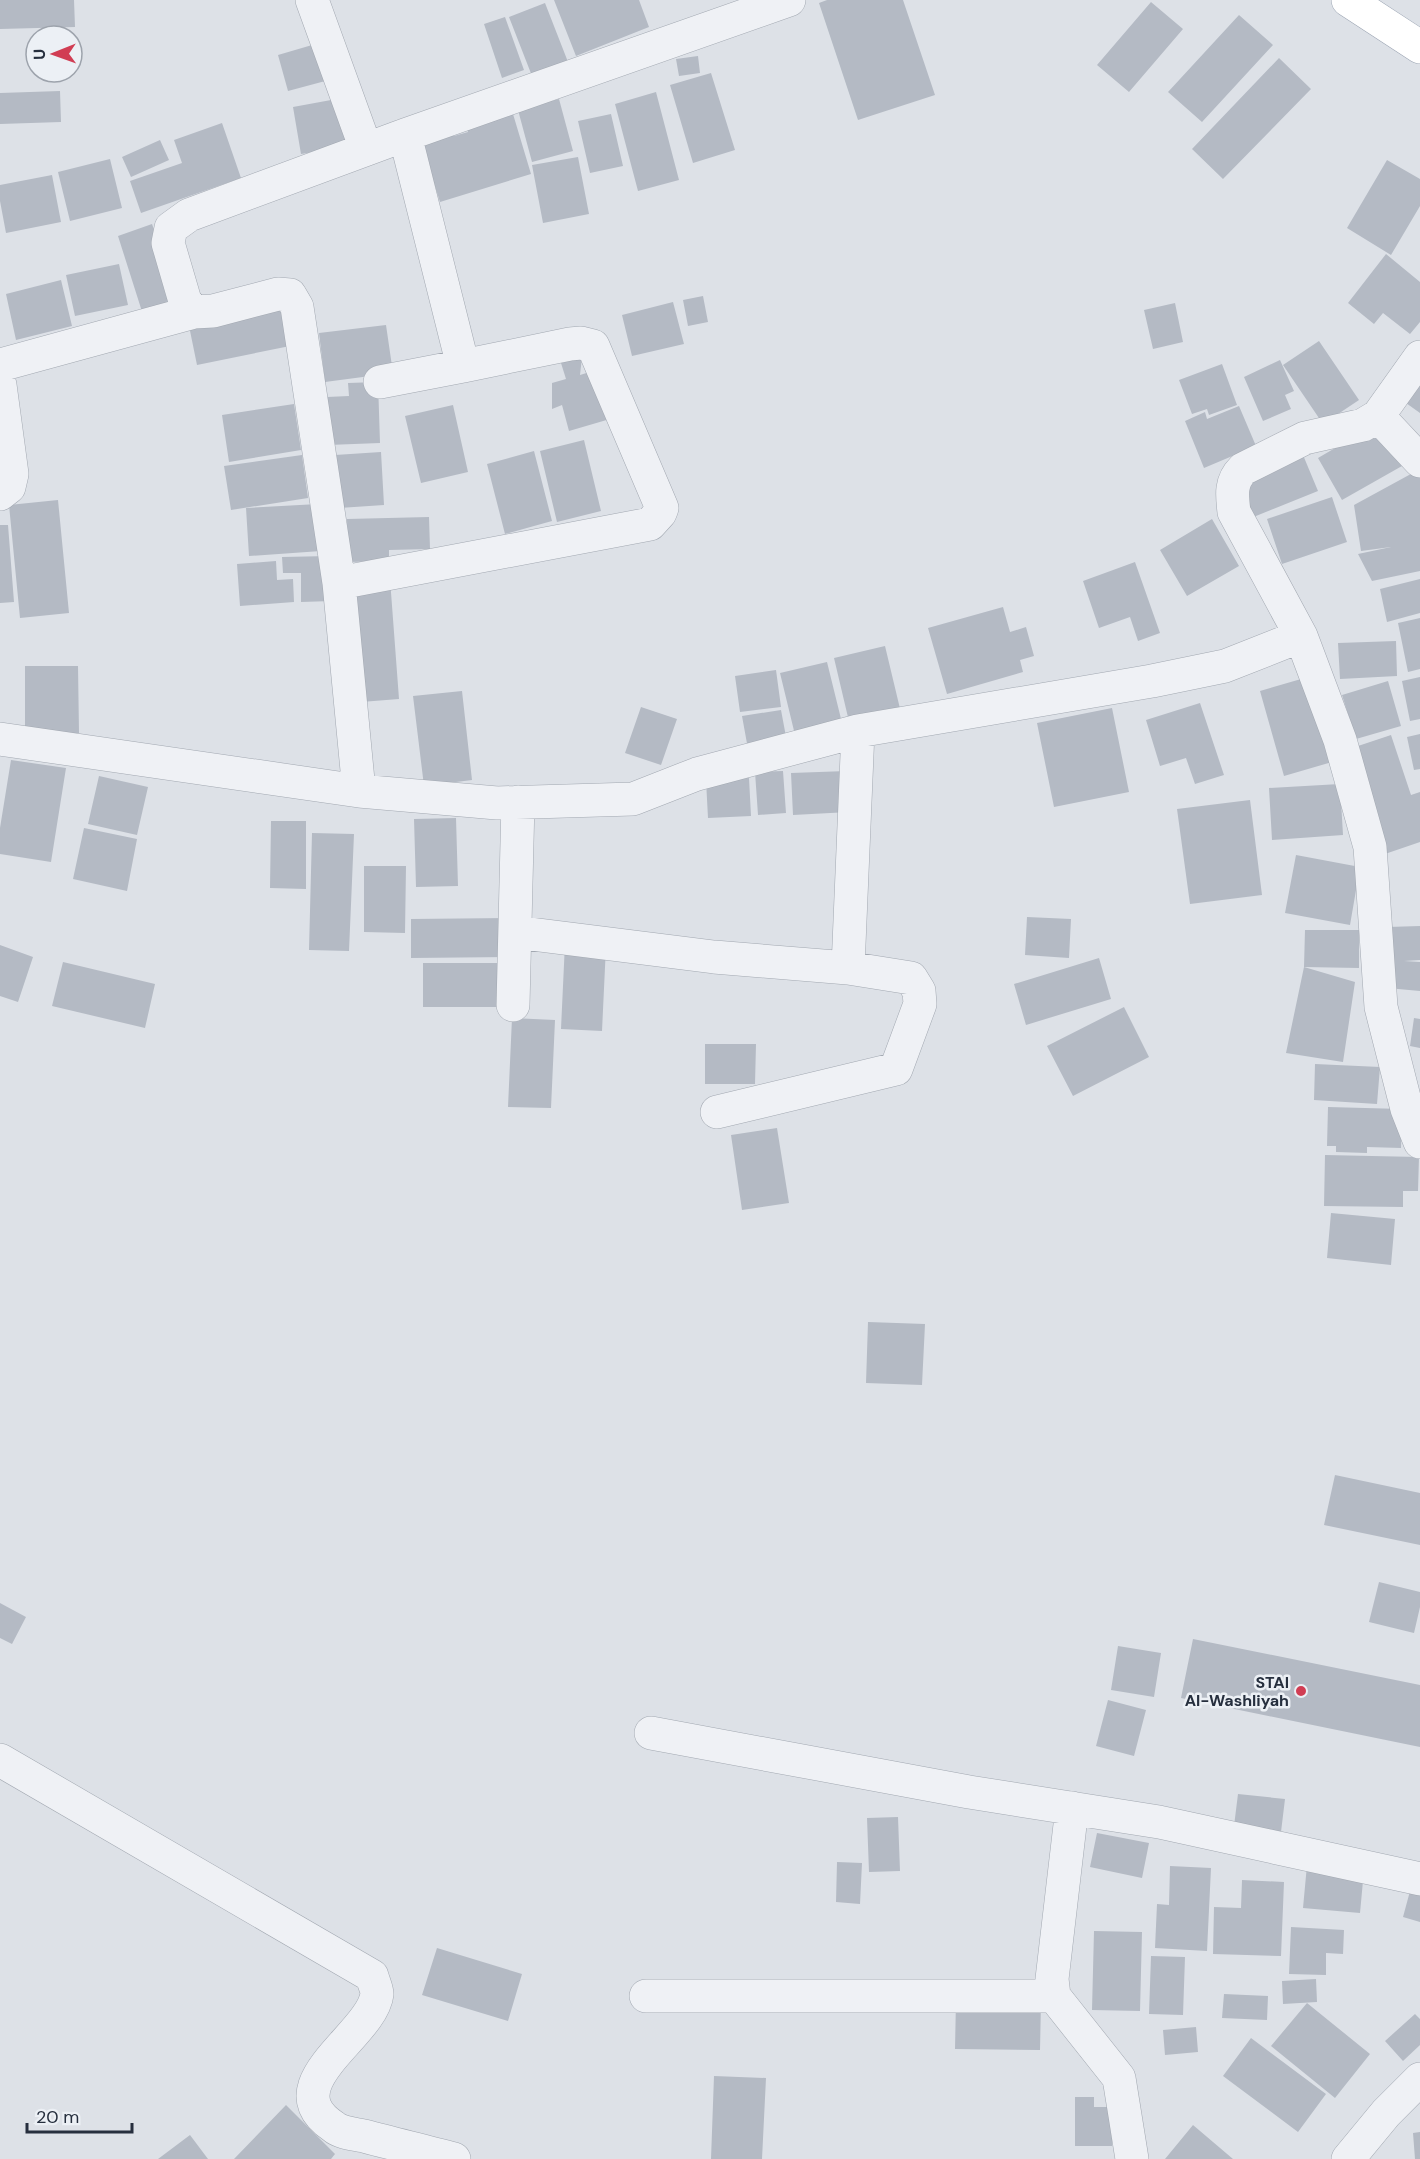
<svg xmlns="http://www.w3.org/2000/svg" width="1420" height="2159" font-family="'DM Sans',sans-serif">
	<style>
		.building { fill: #b4bac4 }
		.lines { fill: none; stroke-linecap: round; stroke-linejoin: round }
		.minor-casing { stroke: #a2a8b1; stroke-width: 34 }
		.major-casing { stroke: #9ca5b3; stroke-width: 34 }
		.minor { stroke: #eff1f5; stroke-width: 33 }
		.major { stroke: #fff; stroke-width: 33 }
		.poi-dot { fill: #d13d53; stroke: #ecf0f5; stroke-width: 2 }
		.labels { text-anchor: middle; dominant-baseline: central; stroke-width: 5; stroke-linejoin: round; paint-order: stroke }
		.poi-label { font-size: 16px; font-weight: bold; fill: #262f3e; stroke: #ecf0f5; text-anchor: end }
	</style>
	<rect width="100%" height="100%" fill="#dde1e7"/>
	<!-- building -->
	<path class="building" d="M0,0H74L75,27L0,29Z
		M554,0H639L649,27L576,56Z
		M827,0H903L935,95L858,120L819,3Z
		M1151,2L1183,29L1129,92L1097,65Z
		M545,3L568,62L532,76L509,17Z
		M1239,15L1273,45L1202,122L1168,92Z
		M505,17L524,70L502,78L484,24Z
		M319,43L329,80L288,91L278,55Z
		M698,56L700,73L679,76L676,59Z
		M1279,58L1311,89L1223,179L1192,149Z
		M711,73L735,150L693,163L670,85Z
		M60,91L61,122L0,124V93Z
		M656,92L679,180L638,191L615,104Z
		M342,98L350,146L301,154L293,107Z
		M559,99L573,151L532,162L518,110Z
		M513,114L531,174L440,202L420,138L451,128L454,136L468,132L464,121Z
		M611,114L623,166L590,173L578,121Z
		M222,123L241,178L141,213L130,181L182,163L174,140Z
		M160,140L169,160L131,177L122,157Z
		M578,157L589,214L543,223L532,165Z
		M110,159L122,208L70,221L58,172Z
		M1387,160L1420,179V206L1391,255L1347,228Z
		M52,175L61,222L6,233L0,201V185Z
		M152,224L181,309L145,321L118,236Z
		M1386,254L1420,282V322L1410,334L1383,313L1374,324L1348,303Z
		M119,264L128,305L75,316L66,275Z
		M61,280L72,326L16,340L6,294Z
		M703,296L708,322L688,326L683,300Z
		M282,302L290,346L197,365L188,321Z
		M673,302L684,344L632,356L622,315Z
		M1175,303L1183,342L1153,349L1144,310Z
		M386,325L393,373L325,382L319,333Z
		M1319,341L1359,400L1323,424L1283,365Z
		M582,357L580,375L596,370L610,419L569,431L562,405L552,409V383L566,379L561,363Z
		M1280,360L1294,391L1285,395L1291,409L1263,421L1244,377Z
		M1222,364L1237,405L1209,415L1207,409L1192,414L1179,380Z
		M378,382L380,443L328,445L327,397L349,396L348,383Z
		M1420,382V413L1406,403Z
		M294,404L301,450L229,462L222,415Z
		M453,405L468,472L421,483L405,416Z
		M1239,406L1256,446L1204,468L1185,421L1205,412L1207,419Z
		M1378,423L1402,466L1342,500L1318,458Z
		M584,440L601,511L557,522L540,451Z
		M534,451L552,521L505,534L487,464Z
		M381,452L384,505L339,508L335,455Z
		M302,455L308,498L231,510L224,466Z
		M1303,455L1318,491L1251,518L1236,483Z
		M1420,469V571L1372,581L1358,554L1391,547L1361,551L1354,505Z
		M1332,497L1347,542L1282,564L1267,519Z
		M58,500L69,613L20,618L9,505Z
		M318,504L321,551L249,556L246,508Z
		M429,517L430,549L389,550V561L348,562L347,519Z
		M1212,519L1239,566L1187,596L1160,550Z
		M0,525H8L14,602L0,603Z
		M330,556L332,601L301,602V573H283L282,557Z
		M276,561L277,580L293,579L294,602L240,606L237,564Z
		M1135,562L1160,633L1138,641L1130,617L1099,628L1083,581Z
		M390,579L399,699L361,702L351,582Z
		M1420,579V613L1387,622L1380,589Z
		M1003,607L1010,632L1026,627L1034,656L1020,660L1023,672L947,694L928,628Z
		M1420,618V669L1408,672L1398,623Z
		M1396,641L1397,676L1340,679L1338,643Z
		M885,646L902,717L851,730L834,658Z
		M827,662L843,727L796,739L780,673Z
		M25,666H78L79,733H25Z
		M776,670L781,707L740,712L735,676Z
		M1308,677L1332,762L1284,776L1260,691Z
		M1420,677V719L1410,721L1402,681Z
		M1388,681L1401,726L1356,739L1342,695Z
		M462,691L472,780L424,786L413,696Z
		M1200,703L1224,775L1195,784L1186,758L1160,766L1146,720Z
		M641,707L677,719L661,765L625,753Z
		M1112,708L1129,792L1054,807L1037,723Z
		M781,710L787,742L748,749L742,716Z
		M1420,734V769L1414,770L1407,737Z
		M1391,735L1411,795L1420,792V842L1382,855L1349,749Z
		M11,760L66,768L51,862L0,854V828Z
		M783,771L786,813L758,815L755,772Z
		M847,771L849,812L793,815L791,773Z
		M99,776L148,787L137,835L88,824Z
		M749,778L751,816L708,818L706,780Z
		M1340,784L1343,835L1272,840L1269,788Z
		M1250,800L1262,895L1190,904L1177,809Z
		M456,818L458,886L416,887L414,819Z
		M271,821H306V889L270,888Z
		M84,828L137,839L127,891L73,879Z
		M312,833L354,834L349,951L309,950Z
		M1296,855L1360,867L1350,925L1285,913Z
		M364,866H406L405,933L364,932Z
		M1027,917L1071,919L1069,958L1025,955Z
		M509,918V957L411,958V919Z
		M1420,926V960L1404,961L1420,962V991L1387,988L1388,927Z
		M1305,930H1359V968L1304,967Z
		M565,943L606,946L602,1031L561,1029Z
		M0,945L33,957L18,1002L0,996Z
		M1099,958L1111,999L1026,1025L1014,984Z
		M63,962L155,984L145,1028L52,1006Z
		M423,963H501V1007H423Z
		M1304,967L1355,982L1343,1062L1286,1053Z
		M1124,1007L1149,1057L1073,1096L1047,1046Z
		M512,1018L555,1020L551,1108L508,1107Z
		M1414,1018L1420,1019V1048L1410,1046Z
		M705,1044H756L755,1084H705Z
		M1315,1064L1380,1067L1377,1104L1314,1100Z
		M1328,1107L1402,1109L1401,1148L1367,1147V1153L1336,1152V1146H1327Z
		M777,1128L789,1203L742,1210L731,1135Z
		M1325,1155L1419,1157L1418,1191H1403V1207L1324,1206Z
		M1331,1213L1395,1219L1391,1265L1327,1258Z
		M868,1322L925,1324L922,1385L866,1383Z
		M1335,1475L1420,1493V1545L1324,1525Z
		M1379,1582L1420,1592V1607L1414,1633L1369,1622Z
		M0,1603L26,1617L12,1644L0,1638Z
		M1193,1639L1420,1685V1747L1181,1698Z
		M1118,1646L1161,1653L1154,1697L1111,1690Z
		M1108,1700L1146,1710L1134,1756L1096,1746Z
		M1238,1794L1285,1799L1281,1832L1234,1826Z
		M898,1817L900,1871L869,1872L867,1818Z
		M1097,1833L1149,1843L1142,1878L1090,1867Z
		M837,1862L862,1863L860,1904L836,1902Z
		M1307,1865L1364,1870L1360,1913L1303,1908Z
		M1170,1866L1211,1868L1207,1951L1155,1948L1157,1904L1169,1905Z
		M1242,1880L1284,1882L1281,1956L1213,1954L1214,1907L1241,1908Z
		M1413,1880L1420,1882V1922L1403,1917Z
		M1291,1927L1344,1930L1343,1954L1326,1953V1975L1289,1974Z
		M1094,1931L1142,1932L1140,2011L1092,2010Z
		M437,1948L522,1974L508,2021L422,1995Z
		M1151,1956L1185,1957L1183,2015L1149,2014Z
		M1316,1979L1317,2002L1283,2004L1282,1981Z
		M1224,1994L1268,1996L1267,2020L1222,2018Z
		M956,2000L1041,2001L1040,2050L955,2049Z
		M1307,2003L1370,2054L1335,2098L1271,2046Z
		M1415,2014L1420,2019V2045L1403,2061L1385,2041Z
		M1196,2027L1198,2052L1165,2055L1163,2030Z
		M1251,2038L1326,2094L1298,2132L1223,2076Z
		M714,2076L766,2078L762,2159H711Z
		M1075,2097H1094V2107H1112V2146H1075Z
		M286,2105L335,2154L331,2159H234Z
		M1193,2125L1233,2159H1165Z
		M1420,2132V2159H1415L1413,2133Z
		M190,2135L208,2159H158Z"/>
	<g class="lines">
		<!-- minor casing -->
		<g class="minor-casing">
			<path id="minor" d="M312,0L366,149
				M1420,357L1378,416L1363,425L1305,438L1243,469C1230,482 1232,495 1234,512L1301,636L1340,740L1370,847L1381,1007L1407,1109L1420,1142
				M0,365L194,312
				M380,382L463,366L405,135
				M0,385L12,474L9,487L0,494
				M1378,416L1420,461
				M339,583L650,524L660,513L662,508L593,346L581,343L570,344L463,366
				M0,739L359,791L497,803L633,799L697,774L858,731L1152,681L1225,666L1301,636
				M359,791L339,583L297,307L290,295L278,294L213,311L194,312L185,301L168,243L171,228L189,215L405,135L789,0
				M515,932L714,957L848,968L911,978L919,991L920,1004L896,1069L717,1112
				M848,968L858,731
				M513,1005L518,802
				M651,1733L969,1792L1159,1822L1420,1879
				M0,1760L372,1976C373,1981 377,1989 377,1994C372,2036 270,2085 334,2127C341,2133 355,2134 364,2136C394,2144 424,2151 454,2159
				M1072,1808L1052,1979L1054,1996L1119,2078L1132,2159
				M646,1996H1054
				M1348,2159L1386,2113L1420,2079"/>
		</g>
		<!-- major casing -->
		<g class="major-casing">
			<path id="major" d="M1348,0L1420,47"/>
		</g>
		<!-- minor -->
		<use href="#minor" class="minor"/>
		<!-- major -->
		<use href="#major" class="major"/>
	</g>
	<!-- markers -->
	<circle class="poi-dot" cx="1301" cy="1691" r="6"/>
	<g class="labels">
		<!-- poi labels -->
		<g class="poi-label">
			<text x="1289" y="1682">STAI<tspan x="1289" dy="18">Al-Washliyah</tspan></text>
		</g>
	</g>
	<!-- north arrow -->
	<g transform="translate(54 54) rotate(269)"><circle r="28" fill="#ecf0f5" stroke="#9da3ac" stroke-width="1.5"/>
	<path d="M0-4.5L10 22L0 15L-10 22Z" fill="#d13d53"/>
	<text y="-9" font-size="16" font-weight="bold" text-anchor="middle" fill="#262f3e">U</text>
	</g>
	<!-- scale -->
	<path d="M27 2123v9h105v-9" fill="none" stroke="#262f3e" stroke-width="3"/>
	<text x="36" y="2123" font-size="18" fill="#262f3e" stroke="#ecf0f5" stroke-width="4.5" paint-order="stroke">20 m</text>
</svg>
